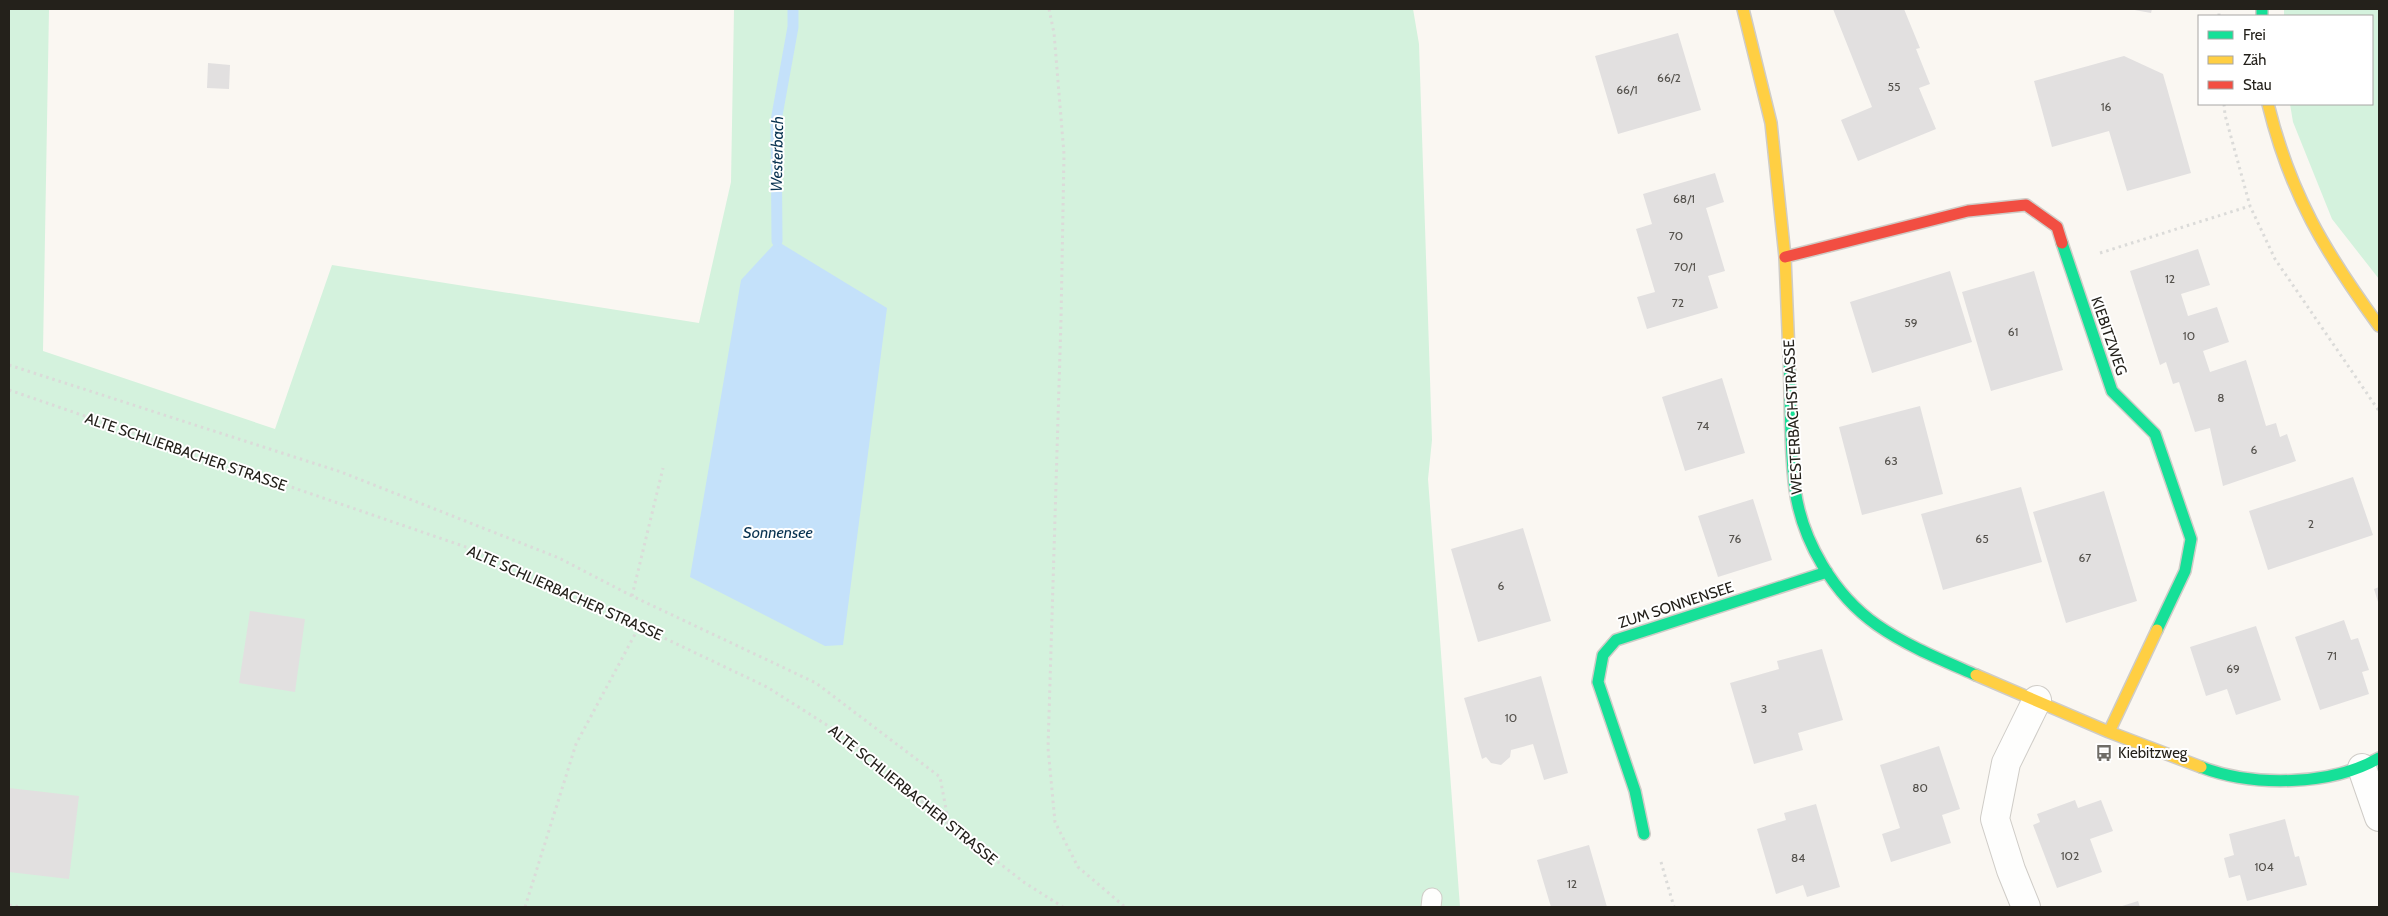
<svg xmlns="http://www.w3.org/2000/svg" width="2388" height="916" font-family="Cabin,sans-serif">
	<style>
		.green { fill: #d4f2dd }
		.water { fill: #c4e1fa }
		.lines { fill: none; stroke-linecap: round; stroke-linejoin: round }
		.stream { stroke: #c4e1fa; stroke-width: 11 }
		.building { fill: #e2e0e0 }
		.lane-casing { stroke: #cfccc7; stroke-width: 21 }
		.street-casing { stroke: #cfccc7; stroke-width: 30 }
		.fast-casing { stroke: #cfccc7; stroke-width: 14 }
		.slow-casing { stroke: #cfccc7; stroke-width: 14 }
		.jam-casing { stroke: #cfccc7; stroke-width: 14 }
		.path { stroke: #dbdbd9; stroke-width: 3; stroke-dasharray: 2.5 4; stroke-linecap: butt }
		.lane { stroke: #fefefd; stroke-width: 19 }
		.street { stroke: #fefefd; stroke-width: 28 }
		.fast { stroke: #16e098; stroke-width: 11 }
		.slow { stroke: #ffcf43; stroke-width: 11 }
		.jam { stroke: #f24e42; stroke-width: 11 }
		.labels { text-anchor: middle; dominant-baseline: central; stroke-width: 4; stroke-linejoin: round; paint-order: stroke }
		.number-label { font-size: 12px; fill: #54514c }
		.street-label { font-size: 15px; fill: #24211b; stroke: #fff }
		.poi-label { font-size: 15px; fill: #24211b; stroke: #fff; text-anchor: start }
		.water-label { font-size: 16px; font-style: italic; fill: #083250; stroke: #fff }
	</style>
	<rect width="100%" height="100%" fill="#faf7f2"/>
	<!-- green -->
	<path class="green" d="M9,9H49L43,351L275,429L332,265L699,323L731,182L734,9H1413L1419,44L1432,440L1428,479L1460,907H9Z
		M2284,9H2379V279L2332,219L2293,122L2290,104H2372V16H2284Z"/>
	<!-- water -->
	<path class="water" d="M777,241L887,308L843,645L825,646L690,577L741,280Z"/>
	<g class="lines">
		<!-- stream -->
		<path class="stream" d="M777,241L776,121L793,27V9"/>
	</g>
	<!-- building -->
	<path class="building" d="M1833,9H1904L1920,48L1916,49L1930,84L1919,88L1936,129L1858,161L1841,120L1872,107Z
		M2129,9H2152L2151,13Z
		M1678,33L1701,110L1618,134L1595,56Z
		M2124,56L2163,74L2191,173L2127,191L2109,131L2052,147L2034,81Z
		M208,63L230,65L229,89L207,88Z
		M1715,173L1724,202L1706,208L1725,271L1708,276L1718,308L1647,329L1637,297L1655,292L1636,229L1652,224L1643,194Z
		M2198,249L2210,285L2181,294L2188,316L2217,307L2229,342L2203,351L2210,372L2246,360L2266,426L2276,423L2280,437L2287,434L2296,461L2223,486L2210,428L2195,432L2179,382L2173,384L2166,362L2160,365L2130,271Z
		M1950,271L1972,342L1872,373L1850,302Z
		M2034,271L2063,370L1991,391L1962,292Z
		M1722,378L1745,453L1685,471L1662,397Z
		M1920,406L1943,494L1862,515L1839,427Z
		M2353,477L2373,535L2268,570L2249,511Z
		M2021,487L2042,562L1943,590L1921,514Z
		M2104,491L2137,601L2066,623L2033,512Z
		M1753,499L1772,560L1718,577L1698,516Z
		M1523,528L1551,621L1478,642L1451,549Z
		M2379,587V605L2374,589Z
		M250,611L305,619L295,692L239,683Z
		M2344,620L2351,640L2358,638L2369,670L2362,672L2369,694L2320,710L2295,637Z
		M2256,626L2281,700L2236,715L2227,689L2206,696L2190,647Z
		M1822,649L1843,720L1798,733L1803,750L1754,764L1730,683L1779,669L1777,661Z
		M1541,676L1568,773L1544,780L1533,744L1511,750L1510,757L1501,765L1491,763L1486,757L1482,759L1464,698Z
		M1939,746L1960,809L1942,815L1951,843L1891,862L1882,834L1900,828L1880,765Z
		M9,788L79,796L69,879L9,872Z
		M2075,800L2078,808L2101,800L2113,831L2090,839L2102,872L2057,888L2033,825L2040,822L2037,814Z
		M1816,804L1840,887L1807,897L1803,885L1776,894L1757,829L1786,820L1784,813Z
		M2285,819L2295,857L2299,856L2307,885L2247,901L2240,875L2229,878L2224,858L2234,855L2229,834Z
		M1589,845L1607,907H1551L1537,860Z
		M2138,901L2140,907H2119Z"/>
	<g class="lines">
		<!-- lane casing -->
		<g class="lane-casing">
			<path id="lane" d="M1431,907L1432,898"/>
		</g>
		<!-- street casing -->
		<g class="street-casing">
			<path id="street" d="M2362,768L2379,817
				M2026,907L2011,870L1995,819L2006,763L2037,700"/>
		</g>
		<!-- fast casing -->
		<g class="fast-casing">
			<path id="fast" d="M2262,9V16
				M2062,243L2112,391L2155,434L2191,539L2185,571L2157,630
				M1789,355C1791,399 1789,445 1795,489C1802,541 1834,595 1877,625C1907,646 1942,660 1976,675
				M2201,767C2253,787 2331,786 2379,758
				M1644,834L1635,791L1598,682L1603,655L1616,640L1827,572"/>
		</g>
		<!-- slow casing -->
		<g class="slow-casing">
			<path id="slow" d="M1743,9L1771,123L1785,257L1789,355
				M2268,104C2290,194 2325,252 2379,326
				M1976,675L2109,732L2201,767
				M2109,732L2157,630"/>
		</g>
		<!-- jam casing -->
		<g class="jam-casing">
			<path id="jam" d="M1785,257L1968,211L2026,205L2057,227L2062,243"/>
		</g>
		<!-- path -->
		<path class="path" d="M1049,9L1054,33L1064,154L1061,320L1048,748L1055,822L1078,867L1125,907
			M2219,16V9
			M2224,104L2225,115L2250,206L2275,259L2379,411
			M2100,253L2250,206
			M9,365L341,472L559,558L632,596L816,683L940,777L949,825
			M9,390L492,556L767,687L841,734L950,825L1025,883L1063,907
			M632,596L663,468
			M1661,862L1674,907
			M9,905L21,907
			M525,907L576,744L640,625"/>
		<!-- lane -->
		<use href="#lane" class="lane"/>
		<!-- street -->
		<use href="#street" class="street"/>
		<!-- fast -->
		<use href="#fast" class="fast"/>
		<!-- slow -->
		<use href="#slow" class="slow"/>
		<!-- jam -->
		<use href="#jam" class="jam"/>
	</g>
	<!-- icons -->
	<defs>
		<g id="bus-bare" transform="scale(1.35)"><path d="M-5-6H5V4H4V6H2V4H-2V6H-4V4H-5ZM-3.5-4V0h7V-4ZM-3.5 1.2v1.5H-2V1.2ZM2 1.2v1.5H3.5V1.2Z" fill="#6f6c66" stroke="#fff" stroke-width="2.5" paint-order="stroke"/></g>
	</defs>
	<g fill-rule="evenodd">
		<use href="#bus-bare" x="2104" y="753"/>
	</g>
	<g class="labels">
		<!-- number labels -->
		<g class="number-label">
			<text x="1669" y="77">66/2</text>
			<text x="1894" y="86">55</text>
			<text x="1627" y="89">66/1</text>
			<text x="2106" y="106">16</text>
			<text x="1684" y="198">68/1</text>
			<text x="1676" y="235">70</text>
			<text x="1685" y="266">70/1</text>
			<text x="2170" y="278">12</text>
			<text x="1678" y="302">72</text>
			<text x="1911" y="322">59</text>
			<text x="2013" y="331">61</text>
			<text x="2189" y="335">10</text>
			<text x="2221" y="397">8</text>
			<text x="1703" y="425">74</text>
			<text x="2254" y="449">6</text>
			<text x="1891" y="460">63</text>
			<text x="2311" y="523">2</text>
			<text x="1735" y="538">76</text>
			<text x="1982" y="538">65</text>
			<text x="2085" y="557">67</text>
			<text x="1501" y="585">6</text>
			<text x="2332" y="655">71</text>
			<text x="2233" y="668">69</text>
			<text x="1764" y="708">3</text>
			<text x="1511" y="717">10</text>
			<text x="1920" y="787">80</text>
			<text x="2070" y="855">102</text>
			<text x="1798" y="857">84</text>
			<text x="2264" y="866">104</text>
			<text x="1572" y="883">12</text>
		</g>
		<!-- street labels -->
		<g class="street-label">
			<text transform="translate(2109 336) rotate(71)">KIEBITZWEG</text>
			<text transform="translate(1793 417) rotate(-93)">WESTERBACHSTRASSE</text>
			<text transform="translate(186 452) rotate(19)">ALTE SCHLIERBACHER STRASSE</text>
			<text transform="translate(565 593) rotate(24)">ALTE SCHLIERBACHER STRASSE</text>
			<text transform="translate(1676 605) rotate(-18)">ZUM SONNENSEE</text>
			<text transform="translate(913 795) rotate(39)">ALTE SCHLIERBACHER STRASSE</text>
		</g>
		<!-- poi labels -->
		<g class="poi-label">
			<text x="2118" y="753">Kiebitzweg</text>
		</g>
		<!-- water labels -->
		<g class="water-label">
			<text transform="translate(777 154) rotate(-89)">Westerbach</text>
			<text x="778" y="532">Sonnensee</text>
		</g>
	</g>
	<!-- border -->
	<rect width="2388" height="916" fill="none" stroke="#24211b" stroke-width="20"/>
	<!-- legend -->
	<rect x="2198" y="15" width="175" height="90" fill="#ffffff" stroke="#a7a6a4"/>
	<rect x="2208" y="31" width="25" height="8" fill="#16e098" stroke="#a7a6a4"/>
	<text x="2243" y="40" font-size="15" fill="#24211b">Frei</text>
	<rect x="2208" y="56" width="25" height="8" fill="#ffcf43" stroke="#a7a6a4"/>
	<text x="2243" y="65" font-size="15" fill="#24211b">Zäh</text>
	<rect x="2208" y="81" width="25" height="8" fill="#f24e42" stroke="#a7a6a4"/>
	<text x="2243" y="90" font-size="15" fill="#24211b">Stau</text>
</svg>
